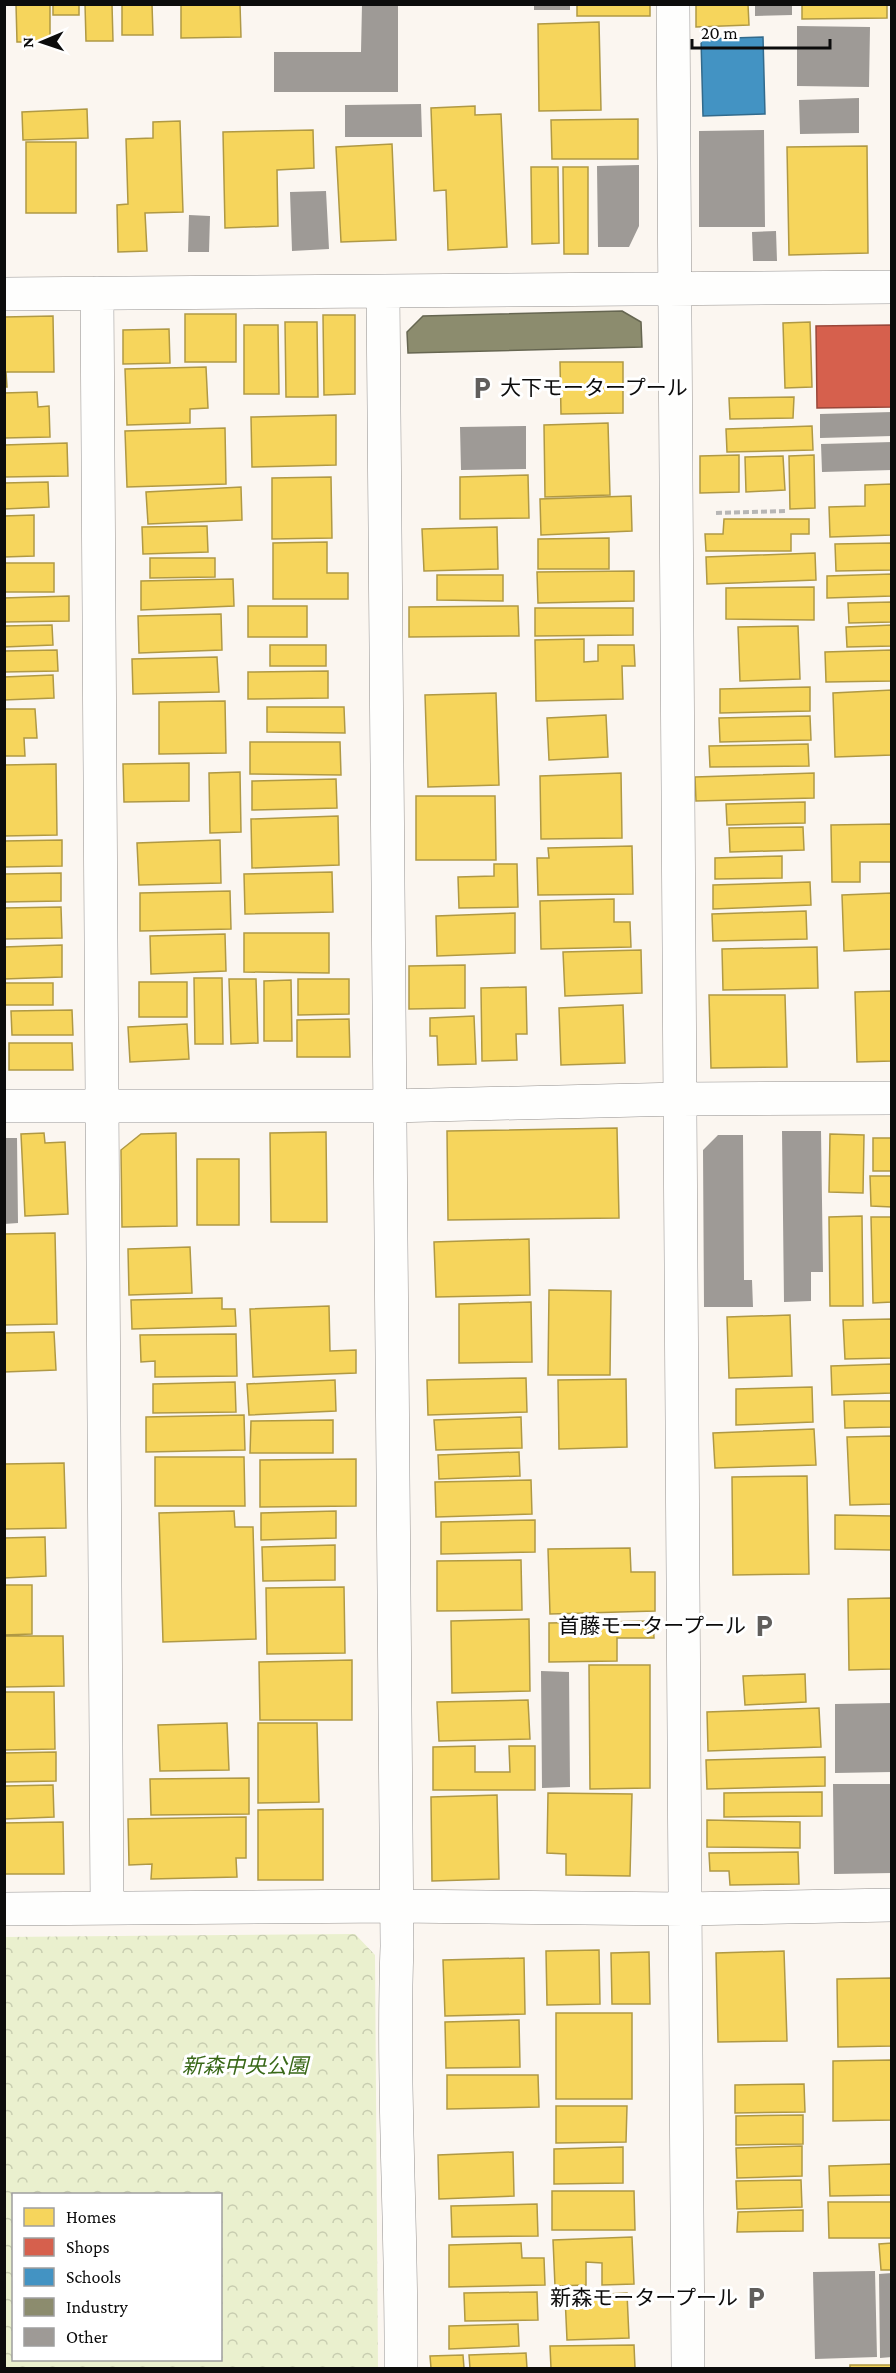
<svg xmlns="http://www.w3.org/2000/svg" width="896" height="2373" font-family="'Crimson Pro','Noto Sans JP',serif">
	<style>
		.park { fill: url(#park-crowns); fill-rule: evenodd }
		.homes { fill: #f6d55c; stroke: #b09944; stroke-width: 1.5 }
		.shops { fill: #d6604d; stroke: #99473a; stroke-width: 1.5 }
		.schools { fill: #4393c3; stroke: #326a8c; stroke-width: 1.5 }
		.industry { fill: #8c8c6e; stroke: #666651; stroke-width: 1.5 }
		.building { fill: #9e9a96 }
		.lines { fill: none; stroke-linecap: round; stroke-linejoin: round }
		.minor-casing { stroke: #94918f; stroke-width: 34 }
		.path { stroke: #b7b6b5; stroke-width: 4; stroke-dasharray: 6 3; stroke-linecap: butt }
		.minor { stroke: #fefefd; stroke-width: 33 }
		.labels { text-anchor: middle; dominant-baseline: central; stroke-width: 6; stroke-linejoin: round; paint-order: stroke }
		.poi-label { font-size: 21px; fill: #0c0c0c; stroke: #fff; text-anchor: end }
		.park-label { font-size: 21px; font-style: italic; fill: #396818; stroke: #fff }
	</style>
	<defs>
		<pattern id="park-crowns" width="20" height="18" patternUnits="userSpaceOnUse" patternTransform="scale(1.5)"><rect width="20" height="18" fill="#eaf0ce"/><path d="M2 6a3 3 0 1 1 6 0M12 15a3 3 0 1 1 6 0" fill="none" stroke="#c8cdb0"/></pattern>
	</defs>
	<rect width="100%" height="100%" fill="#fbf6f0"/>
	<!-- park -->
	<path class="park" d="M355,1934L375,1955L378,2368H5V1937ZM14,2194H220V2360H14Z"/>
	<!-- homes -->
	<path class="homes" d="M16,4H50V42H17Z
		M53,4H79V15H53Z
		M85,4H112L113,41H86Z
		M122,4H152L153,35H122Z
		M181,4H240L241,37L181,38Z
		M577,4H650V16H577Z
		M696,4H748L749,25L696,27Z
		M802,4H887V18L802,19Z
		M599,22L601,110L539,111L538,24Z
		M475,106V115L501,114L507,247L448,250L446,190L434,191L431,108Z
		M87,109L88,138L23,140L22,112Z
		M638,119V159H552L551,120Z
		M180,121L183,212L145,213L147,251L118,252L117,205L128,204L126,139L153,138V122Z
		M313,130L314,168L277,170L278,226L225,228L223,132Z
		M26,142H76V213H26Z
		M392,144L396,240L341,242L336,147Z
		M867,146L868,253L789,255L787,147Z
		M531,167H558L559,243L532,244Z
		M563,167H588V254H564Z
		M185,314H236V362H185Z
		M323,315H355V394L324,395Z
		M53,316L54,372H6L7,387H4V317Z
		M285,322H317L318,397H286Z
		M810,322L812,387L785,388L783,323Z
		M244,325H278L279,394H244Z
		M169,329L170,363L123,364V330Z
		M560,362H623V413L561,414Z
		M206,367L208,408L190,409V423L127,425L125,369Z
		M37,392L38,407L49,406L50,437L4,438V393Z
		M794,397L793,418L730,419L729,398Z
		M336,415V465L252,467L251,417Z
		M608,423L610,495L545,497L544,425Z
		M812,426L813,450L727,452L726,429Z
		M225,428L226,484L127,487L125,431Z
		M67,443L68,476L4,477V445Z
		M739,455V492L700,493V456Z
		M814,455L815,508L790,509L789,456Z
		M783,456L785,490L746,492L745,457Z
		M528,475L529,518L460,519V477Z
		M331,477L332,538L272,539V478Z
		M48,482L49,507L4,509V483Z
		M892,484V535L830,537L829,507L865,506V485Z
		M241,487L242,520L148,524L146,492Z
		M631,496L632,531L541,535L540,499Z
		M34,515V556L4,557V516Z
		M724,519H809V534H791V551H706L705,534H723Z
		M207,526L208,552L143,554L142,527Z
		M497,527L498,569L424,571L422,529Z
		M609,538V569H538V539Z
		M327,542V573H348V599H273V543Z
		M892,543V570L836,571L835,544Z
		M815,553L816,580L707,584L706,557Z
		M150,558H215V577L150,578Z
		M4,563H54V592H4Z
		M634,571V601L538,603L537,572Z
		M892,574V596L827,598V576Z
		M437,575H503V601L437,600Z
		M233,579L234,606L141,610V581Z
		M814,587V620L726,619V588Z
		M69,596V621L4,622V598Z
		M892,602V622L849,623L848,603Z
		M248,606H307V637H248Z
		M518,606L519,636L409,637V607Z
		M535,608H633V635L535,636Z
		M221,614L222,650L139,653L138,616Z
		M52,625L53,645L4,647V626Z
		M892,625V646L847,647L846,627Z
		M798,626L800,679L740,681L738,627Z
		M584,639V662L598,661V645H634L635,666H622L623,699L536,701L535,640Z
		M270,645H326V666H270Z
		M57,650L58,671L4,672V651Z
		M892,650V681L826,682L825,652Z
		M217,657L219,692L133,694L132,659Z
		M328,671V698L248,699V672Z
		M53,675L54,698L4,700V677Z
		M810,687V711L720,713V689Z
		M892,690V755L835,757L833,693Z
		M496,693L499,785L428,787L425,695Z
		M225,701L226,753L159,754V702Z
		M267,707H344L345,733L267,732Z
		M4,709H35L37,738H24L25,756H4Z
		M606,715L608,757L549,760L547,718Z
		M810,716L811,740L720,742L719,718Z
		M250,742H340L341,775L250,774Z
		M808,744L809,766L710,767L709,746Z
		M189,763V801L124,802L123,764Z
		M56,764L57,835L4,836V765Z
		M240,772L241,832L210,833L209,773Z
		M621,773L622,838L541,839L540,776Z
		M814,773V798L696,801L695,777Z
		M336,779L337,808L252,810V781Z
		M416,796H495L496,860H416Z
		M805,802V823L727,825L726,804Z
		M338,816L339,865L252,868L251,819Z
		M892,824V862H860V882H832L831,825Z
		M803,827L804,850L730,852L729,828Z
		M62,840V866L4,867V841Z
		M220,840L221,883L139,885L137,843Z
		M632,846L633,894L538,895L537,858H549L548,848Z
		M782,856V878L715,879V858Z
		M494,864H517L518,907L459,908L458,877L494,876Z
		M332,872L333,912L245,914L244,874Z
		M61,873V901L4,902V874Z
		M810,882L811,905L713,909V885Z
		M230,891L231,929L140,931V893Z
		M892,893V949L844,951L842,895Z
		M614,899V922H630L631,947L541,949L540,901Z
		M61,907L62,938L4,939V908Z
		M806,911L807,939L713,941L712,914Z
		M515,913V953L437,956L436,916Z
		M244,933H329V973L244,972Z
		M225,934L226,971L151,974L150,936Z
		M62,945V977L4,979V947Z
		M817,947L818,988L723,990L722,949Z
		M641,950L642,993L565,996L563,952Z
		M465,965V1008L409,1009V966Z
		M194,978H222L223,1044H195Z
		M229,979H256L258,1043L231,1044Z
		M298,979H349V1014L298,1015Z
		M291,980L292,1041H264V981Z
		M139,982H187V1017H139Z
		M4,983H53V1005H4Z
		M526,987L527,1034H516L517,1060L482,1061L481,988Z
		M892,991V1061L857,1062L855,992Z
		M709,995H785L787,1067L711,1068Z
		M623,1005L625,1063L561,1065L559,1008Z
		M72,1010L73,1035H12L11,1011Z
		M474,1016L476,1064L438,1065L437,1036H430V1018Z
		M349,1019L350,1057H297V1020Z
		M187,1024L189,1059L130,1062L128,1027Z
		M9,1043H72L73,1070H9Z
		M617,1128L619,1218L448,1220L447,1131Z
		M326,1132L327,1222H271L270,1133Z
		M44,1133L45,1143L65,1142L68,1214L25,1216L21,1134Z
		M176,1133L177,1226L122,1227L121,1150L141,1134Z
		M830,1134L864,1135L863,1193L829,1192Z
		M873,1138H892V1171H873Z
		M197,1159H239V1225H197Z
		M870,1176H892V1207L871,1206Z
		M862,1216L863,1306H830L829,1217Z
		M871,1217H892V1302L873,1303Z
		M55,1233L57,1324L4,1325V1234Z
		M529,1239L530,1295L436,1297L434,1242Z
		M190,1247L192,1293L129,1295L128,1249Z
		M549,1290L611,1291L610,1375H548Z
		M222,1298V1309H235L236,1326L132,1329L131,1300Z
		M531,1302L532,1362L459,1363V1304Z
		M329,1306L330,1351L356,1350V1373L253,1377L250,1309Z
		M790,1315L792,1376L729,1378L727,1317Z
		M892,1319V1358L845,1359L843,1320Z
		M54,1332L56,1370L4,1372V1333Z
		M236,1334L237,1376L155,1377V1361L141,1362L140,1335Z
		M892,1364V1393L832,1395L831,1366Z
		M526,1378L527,1412L428,1415L427,1380Z
		M626,1379L627,1447L559,1449L558,1380Z
		M335,1380L336,1411L249,1415L247,1384Z
		M235,1382L236,1412L153,1413V1384Z
		M812,1387L813,1422L736,1425V1389Z
		M844,1401H892V1427L845,1428Z
		M244,1415L245,1450L146,1452V1417Z
		M521,1417L522,1448L436,1450L434,1420Z
		M333,1420V1453H250L251,1421Z
		M814,1429L816,1465L715,1468L713,1433Z
		M892,1436V1504L850,1505L847,1437Z
		M519,1452L520,1476L439,1479L438,1455Z
		M155,1457H244L245,1506H155Z
		M356,1459V1506L260,1507V1460Z
		M64,1463L66,1528L4,1529V1464Z
		M807,1476L809,1574L733,1575L732,1477Z
		M531,1480L532,1514L436,1517L435,1482Z
		M234,1511L235,1527H253L256,1639L163,1642L159,1513Z
		M336,1511V1538L261,1540V1513Z
		M835,1515L892,1516V1550L835,1549Z
		M535,1520V1552L441,1554V1522Z
		M45,1537L46,1576L4,1578V1538Z
		M335,1545V1580L263,1581L262,1547Z
		M630,1548L631,1572H655V1611L550,1614L548,1549Z
		M521,1560L522,1610L437,1611V1561Z
		M4,1585H32V1634L4,1635Z
		M344,1587L345,1653L267,1654L266,1588Z
		M892,1598V1669L849,1670L848,1599Z
		M529,1619L530,1691L452,1693L451,1621Z
		M653,1621L654,1638H617V1661L549,1662V1623Z
		M4,1636H63L64,1686L4,1687Z
		M352,1660V1720H260L259,1662Z
		M589,1665H650V1788L590,1789Z
		M805,1674L806,1702L745,1705L743,1676Z
		M4,1692H54L55,1749L4,1750Z
		M528,1700L530,1739L439,1741L437,1702Z
		M819,1708L821,1747L708,1751L707,1712Z
		M227,1723L229,1770L160,1771L158,1725Z
		M258,1723H317L319,1802L258,1803Z
		M475,1746V1772H510L509,1746H535V1790H433V1747Z
		M56,1752V1781L4,1782V1753Z
		M825,1757V1786L707,1789L706,1760Z
		M249,1778V1814L151,1815L150,1779Z
		M53,1785L54,1817L4,1819V1786Z
		M822,1792V1816L724,1817V1793Z
		M548,1793L632,1794L630,1876L566,1875V1854L547,1853Z
		M497,1795L499,1879L432,1881L431,1797Z
		M323,1809V1880H258V1810Z
		M246,1817V1858H236L237,1877L151,1879L152,1864L129,1865L128,1819Z
		M707,1820L800,1822V1848L707,1847Z
		M63,1822L64,1874H4V1823Z
		M798,1852L799,1884L730,1885L729,1871H710L709,1853Z
		M599,1950L600,2004L547,2005L546,1951Z
		M784,1951L787,2041L718,2042L716,1953Z
		M649,1952L650,2004H612L611,1953Z
		M524,1958L525,2014L445,2016L443,1960Z
		M892,1978V2046L838,2047L837,1979Z
		M556,2013H632V2099H556Z
		M519,2020L520,2067L446,2068L445,2022Z
		M892,2060V2120L833,2121V2061Z
		M447,2075H538L539,2107L447,2109Z
		M804,2084L805,2112L735,2113V2085Z
		M556,2106H627L626,2142L556,2143Z
		M803,2115V2144L736,2145V2116Z
		M802,2146V2176L737,2178L736,2148Z
		M623,2147V2183L554,2184V2149Z
		M513,2152L514,2196L439,2199L438,2155Z
		M892,2164V2195L830,2196L829,2166Z
		M801,2180L802,2207L737,2209L736,2181Z
		M552,2191H634L635,2230H552Z
		M828,2202H892V2238H829Z
		M537,2204L538,2236L452,2237L451,2206Z
		M803,2210V2231L737,2232L738,2212Z
		M632,2237L634,2284L602,2285V2263L586,2262V2285L555,2286L553,2240Z
		M521,2243L522,2258H544L545,2285L449,2287V2245Z
		M892,2243V2270H881L879,2244Z
		M537,2292L538,2320L465,2321L464,2293Z
		M627,2293L629,2338L567,2340L565,2296Z
		M518,2324L519,2346L449,2349V2326Z
		M634,2345L635,2368H551L550,2346Z
		M526,2353L527,2368H470L469,2355Z
		M463,2355L464,2368H431L430,2356Z
		M850,2365H892V2368H850Z"/>
	<!-- shops -->
	<path class="shops" d="M892,325V407L817,408L816,326Z"/>
	<!-- schools -->
	<path class="schools" d="M763,37L765,114L703,116L701,39Z"/>
	<!-- industry -->
	<path class="industry" d="M622,311L641,322L642,347L408,353L407,332L423,316Z"/>
	<!-- building -->
	<path class="building" d="M362,4H398V92H274V52H361Z
		M534,4H570V10H534Z
		M755,4H792V15L755,16Z
		M797,26L870,27L869,87L797,86Z
		M859,98V133L800,134L799,100Z
		M421,104L422,137H345V105Z
		M764,130L765,227H699V131Z
		M639,165V226L629,247H598L597,166Z
		M326,191L329,249L292,251L290,192Z
		M189,215L210,216L209,252H188Z
		M776,231L777,261H753L752,232Z
		M892,412V436L820,438V414Z
		M526,426V469L461,470L460,427Z
		M892,442V470L822,472L821,444Z
		M782,1131H821L823,1272H811V1301L784,1302Z
		M718,1135H743L744,1280H752L753,1307H704L703,1150Z
		M4,1138H17L18,1223L4,1224Z
		M541,1671L569,1672L570,1787L542,1788Z
		M892,1703V1772L835,1773V1704Z
		M833,1784H892V1873L834,1874Z
		M875,2271L877,2357L815,2359L813,2272Z
		M892,2273V2357L880,2358L879,2274Z"/>
	<g class="lines">
		<!-- minor casing -->
		<g class="minor-casing">
			<path id="minor" d="M673,4L688,2368
				M383,292L397,1946C392,2087 402,2227 401,2368
				M97,293L107,1908
				M4,294L892,287
				M4,1106H391L680,1099L892,1098
				M4,1909L396,1906L684,1909L892,1905"/>
		</g>
		<!-- path -->
		<path class="path" d="M716,513L785,511"/>
		<!-- minor -->
		<use href="#minor" class="minor"/>
	</g>
	<!-- icons -->
	<defs>
		<g id="parking-bare" transform="scale(1.8)"><path d="M-3.5-5.5H1a3.5 3.5 0 0 1 0 7H-1V5.5H-3.5ZM-1-3.4V-.6H.8a1.4 1.4 0 0 0 0-2.8Z" fill="#605e5c" stroke="#fff" stroke-width="2.5" paint-order="stroke"/></g>
	</defs>
	<g fill-rule="evenodd">
		<use href="#parking-bare" x="482" y="388"/>
		<use href="#parking-bare" x="764" y="1626"/>
		<use href="#parking-bare" x="756" y="2298"/>
	</g>
	<g class="labels">
		<!-- poi labels -->
		<g class="poi-label">
			<text x="500" y="388" text-anchor="start">大下モータープール</text>
			<text x="746" y="1626">首藤モータープール</text>
			<text x="738" y="2298">新森モータープール</text>
		</g>
		<!-- park labels -->
		<g class="park-label">
			<text x="245" y="2066">新森中央公園</text>
		</g>
	</g>
	<!-- border -->
	<rect width="896" height="2373" fill="none" stroke="#0c0c0c" stroke-width="12"/>
	<!-- legend -->
	<rect x="12" y="2193" width="210" height="168" fill="#ffffff" stroke="#9e9e9e" stroke-width="1.5"/>
	<rect x="24" y="2208" width="30" height="18" fill="#f6d55c" stroke="#9e9e9e" stroke-width="1.5"/>
	<text x="66" y="2223" font-size="18" fill="#0c0c0c">Homes</text>
	<rect x="24" y="2238" width="30" height="18" fill="#d6604d" stroke="#9e9e9e" stroke-width="1.5"/>
	<text x="66" y="2253" font-size="18" fill="#0c0c0c">Shops</text>
	<rect x="24" y="2268" width="30" height="18" fill="#4393c3" stroke="#9e9e9e" stroke-width="1.5"/>
	<text x="66" y="2283" font-size="18" fill="#0c0c0c">Schools</text>
	<rect x="24" y="2298" width="30" height="18" fill="#8c8c6e" stroke="#9e9e9e" stroke-width="1.5"/>
	<text x="66" y="2313" font-size="18" fill="#0c0c0c">Industry</text>
	<rect x="24" y="2328" width="30" height="18" fill="#9e9a96" stroke="#9e9e9e" stroke-width="1.5"/>
	<text x="66" y="2343" font-size="18" fill="#0c0c0c">Other</text>
	<!-- north arrow -->
	<g transform="translate(42 42) rotate(268)" stroke="#ffffff" stroke-width="4.5" paint-order="stroke">
	<path d="M0-4.5L10 22L0 15L-10 22Z" fill="#0c0c0c"/>
	<text y="-9" font-size="16" font-weight="bold" text-anchor="middle" fill="#0c0c0c">N</text>
	</g>
	<!-- scale -->
	<path d="M692 39v9h138v-9" fill="none" stroke="#0c0c0c" stroke-width="3"/>
	<text x="701" y="39" font-size="18" fill="#0c0c0c" stroke="#ffffff" stroke-width="4.5" paint-order="stroke">20 m</text>
</svg>
